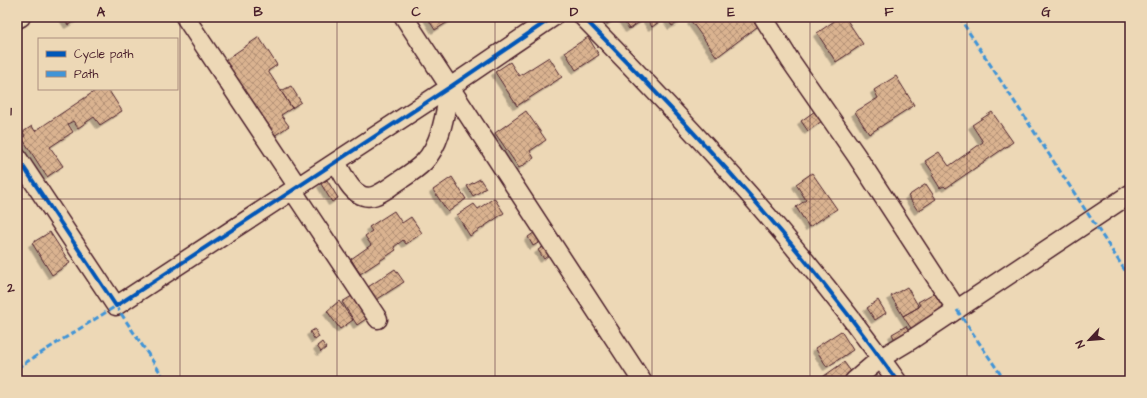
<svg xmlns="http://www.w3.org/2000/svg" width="1147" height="398" font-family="'Architects Daughter',sans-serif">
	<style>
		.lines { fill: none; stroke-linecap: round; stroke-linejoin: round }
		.stream { stroke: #778ea5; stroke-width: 5.5 }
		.building { fill: url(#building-cross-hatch); stroke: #4a1f2b; filter: url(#shadow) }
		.minor-casing { stroke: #4a1f2b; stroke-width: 21 }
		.minor { stroke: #edd8b6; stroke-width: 18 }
		.quiet { stroke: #4194d7; stroke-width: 3; stroke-dasharray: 6 3; stroke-linecap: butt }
		.cycleway-casing { stroke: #edd8b6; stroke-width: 6 }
		.cycleway { stroke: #0057b8; stroke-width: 4 }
		.grid { fill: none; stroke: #4a1f2b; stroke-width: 1; stroke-opacity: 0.55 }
		.neatline { fill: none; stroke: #4a1f2b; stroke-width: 1.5 }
		.grid-label { font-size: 13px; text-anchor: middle; font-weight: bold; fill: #4a1f2b }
	</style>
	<defs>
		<pattern id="building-cross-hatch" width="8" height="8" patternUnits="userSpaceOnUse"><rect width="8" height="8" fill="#dab390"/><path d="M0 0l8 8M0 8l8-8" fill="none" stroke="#b39176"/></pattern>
		<filter id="shadow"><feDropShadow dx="-3.5" dy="3.5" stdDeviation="0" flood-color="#0004"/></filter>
	</defs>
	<rect width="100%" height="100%" fill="#edd8b6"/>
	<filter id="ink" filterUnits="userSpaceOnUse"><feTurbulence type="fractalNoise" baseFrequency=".025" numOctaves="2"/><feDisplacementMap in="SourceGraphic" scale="8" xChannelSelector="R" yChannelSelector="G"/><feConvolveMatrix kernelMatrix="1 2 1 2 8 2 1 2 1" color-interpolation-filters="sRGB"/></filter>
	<g filter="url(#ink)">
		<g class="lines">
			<!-- stream -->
			<path class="stream" d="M873,381V380"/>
		</g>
		<!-- building -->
		<path class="building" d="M63,17H82L68,25Z
			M427,17H456L435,30Z
			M602,17H618L607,24Z
			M621,17H682L684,19L672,26L666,17L652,27L646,18L629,29Z
			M697,17H756L761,24L717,57L691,21Z
			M840,17H845L863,44L836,62L817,33Z
			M259,37L277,65L268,71L292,108L281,115L289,126L271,138L221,63Z
			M588,37L599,55L576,70L565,52Z
			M549,57L562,77L517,106L495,72L510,62L519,76Z
			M896,76L914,105L869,134L855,112L878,98L874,90Z
			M291,86L301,102L292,108L281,91Z
			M98,89H108L122,111L100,125L94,117L78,128L73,121L68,124L73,132L50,147L63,166L47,177L22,138L25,136L23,132L32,126L35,131Z
			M526,111L546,140L530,151L534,158L519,168L495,133Z
			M815,111L822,121L808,131L801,121Z
			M992,112L1013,142L946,188L944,186L940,188L932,175L934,174L925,161L939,152L949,166L983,142L972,125Z
			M812,173L837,209L809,227L796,207L806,200L796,184Z
			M452,177L466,199L448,212L433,190Z
			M480,179L486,188L473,196L467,186Z
			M327,180L338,198L332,202L321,184Z
			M926,184L936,199L918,211L908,196Z
			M494,198L504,213L470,236L457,215L474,204L478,209Z
			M394,211L402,223L411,217L422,233L406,244L403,240L394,247L396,250L360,274L351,259L371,245L365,236L372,231L369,227Z
			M50,232L70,263L52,275L32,243Z
			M535,232L540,242L533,246L528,237Z
			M544,246L549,255L544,259L538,250Z
			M395,269L404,282L376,300L368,287Z
			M907,287L919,307L903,316L891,296Z
			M934,293L945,310L914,333L903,316L919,307L920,305L918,302Z
			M355,294L369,317L357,325L342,302Z
			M878,300L886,313L875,320L867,308Z
			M339,301L353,320L340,329L327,311Z
			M906,326L909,332L895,340L892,334Z
			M315,329L319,337L315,340L310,332Z
			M841,331L853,350L827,367L815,348Z
			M322,342L326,348L321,352L317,346Z
			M844,362L855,377L850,381H817Z"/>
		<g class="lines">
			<!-- minor casing -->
			<g class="minor-casing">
				<path id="minor" d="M185,17L298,187
					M404,17L642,381
					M583,17C696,132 804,249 897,381
					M763,17L790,60L856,155L957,310
					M17,19L21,17
					M17,157L116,306L450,87L553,17
					M336,162C342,172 349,189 359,194C370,201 381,193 390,187C401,179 414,172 424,162C442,143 445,112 450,87
					M293,191L378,319
					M854,381L881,358L911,340L1130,194"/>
			</g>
			<!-- minor -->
			<use href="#minor" class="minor"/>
			<!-- quiet -->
			<path class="quiet" d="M959,17L1130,278
				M957,310L1005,381
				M17,368L116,306L166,381"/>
			<!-- cycleway casing -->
			<g class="cycleway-casing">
				<path id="cycleway" d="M583,17C696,132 804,249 897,381
					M17,157L116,306L450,87L553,17"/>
			</g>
			<!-- cycleway -->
			<use href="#cycleway" class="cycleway"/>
		</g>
	</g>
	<!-- grid -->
	<path class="grid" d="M180,17V381M337,17V381M495,17V381M652,17V381M810,17V381M967,17V381M17,199H1130"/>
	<!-- margin -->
	<rect width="1147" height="398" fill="none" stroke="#edd8b6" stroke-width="44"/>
	<!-- legend -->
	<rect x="38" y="38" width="140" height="52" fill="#edd8b6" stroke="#ac8e7e"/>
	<rect x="46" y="51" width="20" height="6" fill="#0057b8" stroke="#ac8e7e"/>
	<text x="74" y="58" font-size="12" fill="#4a1f2b">Cycle path</text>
	<rect x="46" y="71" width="20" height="6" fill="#4194d7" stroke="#ac8e7e"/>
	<text x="74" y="78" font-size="12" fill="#4a1f2b">Path</text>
	<!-- north arrow -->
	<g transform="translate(1089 340) rotate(244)" stroke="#edd8b6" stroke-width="3" paint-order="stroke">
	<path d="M0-3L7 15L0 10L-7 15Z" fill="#4a1f2b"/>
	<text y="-6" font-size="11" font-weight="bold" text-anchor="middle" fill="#4a1f2b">N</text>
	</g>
	<rect x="22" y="22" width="1103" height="354" class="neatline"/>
	<g class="grid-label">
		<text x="101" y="16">A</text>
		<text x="258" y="16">B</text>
		<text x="416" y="16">C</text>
		<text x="574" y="16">D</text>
		<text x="731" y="16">E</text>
		<text x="889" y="16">F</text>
		<text x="1046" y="16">G</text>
		<text x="11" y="115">1</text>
		<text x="11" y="292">2</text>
	</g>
</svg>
